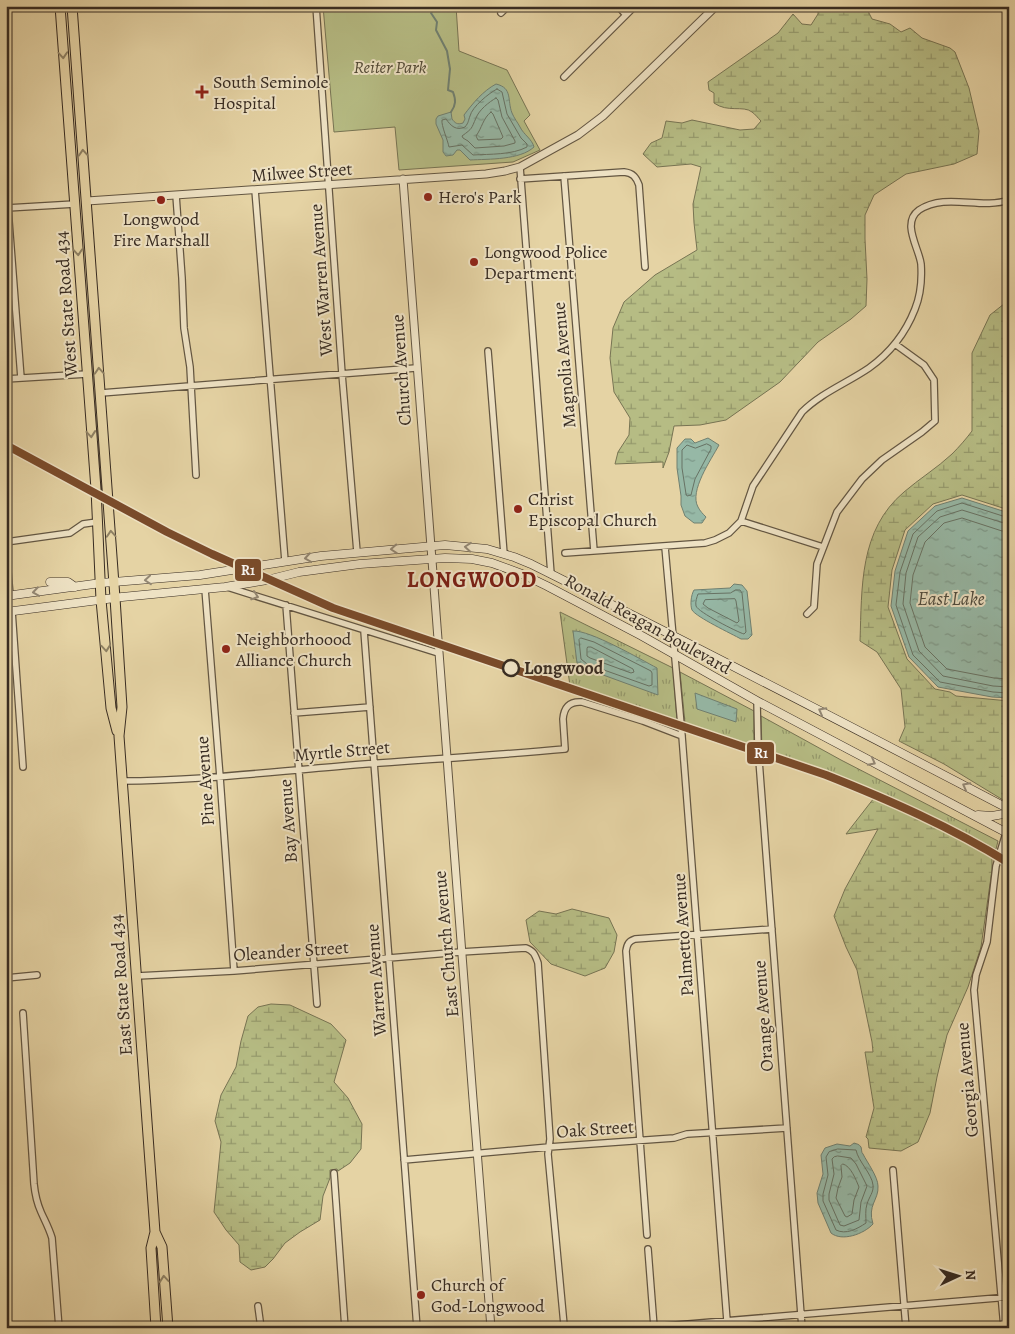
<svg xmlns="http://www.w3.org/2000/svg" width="1015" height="1334" font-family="Alegreya,serif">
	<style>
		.grass { fill: url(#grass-tufts); stroke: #777453 }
		.wetland { fill: url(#wetland-marsh); stroke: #777453 }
		.park { fill: #b6bc84; stroke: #777453 }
		.water { fill: url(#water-ripples); stroke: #708071 }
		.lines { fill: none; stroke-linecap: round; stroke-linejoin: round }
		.shore { stroke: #677264; stroke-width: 1 }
		.stream { stroke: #708071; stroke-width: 2 }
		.minor-casing { stroke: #635642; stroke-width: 8 }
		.tertiary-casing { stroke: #635642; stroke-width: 9 }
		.secondary-casing { stroke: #382c22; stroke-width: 9 }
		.primary-casing { stroke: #382c22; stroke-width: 11 }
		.minor { stroke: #eee2c4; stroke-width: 5.5 }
		.tertiary { stroke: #eee2c4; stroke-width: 7 }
		.secondary { stroke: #eee2c4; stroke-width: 8 }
		.primary { stroke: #e5d3a4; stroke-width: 9 }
		.rail-1-casing { stroke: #eee2c4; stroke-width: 11 }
		.rail-1 { stroke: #7a4b2a; stroke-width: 8 }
		.oneway { stroke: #8e8063 }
		.oneway2 { stroke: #938773 }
		.poi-dot { fill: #8f2418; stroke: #eee2c4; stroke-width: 2 }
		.stop-dot { fill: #eee2c4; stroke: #382c22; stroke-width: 2.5 }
		.labels { text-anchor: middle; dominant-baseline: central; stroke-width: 4; stroke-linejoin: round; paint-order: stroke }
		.park-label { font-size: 18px; font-style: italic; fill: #514936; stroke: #eee2c4 }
		.poi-label { font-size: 18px; fill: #382c22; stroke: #eee2c4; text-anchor: start }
		.street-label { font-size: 18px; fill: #382c22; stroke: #eee2c4 }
		.stop-label { font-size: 18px; font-weight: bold; fill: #382c22; stroke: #eee2c4; text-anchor: start }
		.water-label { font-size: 19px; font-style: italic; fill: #4b483c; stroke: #eee2c4 }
		.district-label { font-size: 22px; font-weight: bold; letter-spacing: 1px; fill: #7a1f14; stroke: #eee2c4 }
		.line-badge { stroke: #eee2c4; stroke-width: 2 }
		.badge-label { font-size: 14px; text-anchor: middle; font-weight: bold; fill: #fff }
	</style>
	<defs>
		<pattern id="grass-tufts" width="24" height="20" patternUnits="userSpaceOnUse" patternTransform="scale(1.25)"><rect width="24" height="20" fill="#b6bc84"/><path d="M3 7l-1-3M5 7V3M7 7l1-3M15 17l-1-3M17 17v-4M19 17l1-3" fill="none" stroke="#95996c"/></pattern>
		<pattern id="wetland-marsh" width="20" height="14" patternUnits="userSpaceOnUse" patternTransform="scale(1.25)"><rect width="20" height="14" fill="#b6bc84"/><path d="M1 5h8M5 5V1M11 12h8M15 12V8" fill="none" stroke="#95996c"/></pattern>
		<pattern id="water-ripples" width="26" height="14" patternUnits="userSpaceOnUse" patternTransform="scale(1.25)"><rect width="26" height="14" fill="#96b8a6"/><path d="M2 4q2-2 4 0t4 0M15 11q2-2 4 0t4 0" fill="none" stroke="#7b9687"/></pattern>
	</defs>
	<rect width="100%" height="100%" fill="#e5d3a4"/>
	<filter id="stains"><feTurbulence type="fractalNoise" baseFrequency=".004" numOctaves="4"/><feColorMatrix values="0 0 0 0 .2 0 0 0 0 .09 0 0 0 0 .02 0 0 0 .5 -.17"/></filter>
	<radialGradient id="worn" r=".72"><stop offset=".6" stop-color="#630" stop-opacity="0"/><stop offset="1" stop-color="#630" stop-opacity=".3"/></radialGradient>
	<!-- grass -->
	<path class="grass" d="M560,612L673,668L677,721L570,686Z
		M680,672L754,711V747L685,723Z
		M761,716L841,760L998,841L996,849L874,798L833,774L762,750Z"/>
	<!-- wetland -->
	<path class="wetland" d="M818,6H868L867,9L872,19L890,24L901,32L910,28L922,38L950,48L955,52L969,88L979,131L977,154L954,164L906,174L874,195L865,215V239L867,279L866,306L851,319L818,342L780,382L726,420L700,425L674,426L669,452L663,468V462L615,464L618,452L629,435L630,418L614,392L610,358L613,328L624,302L655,275L697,250L694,223L693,204L701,167L691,164L657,167L643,154L651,143L662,138L666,121L682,123L692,120L740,130L754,129L761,121C758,118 755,114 752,112C743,105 728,113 714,103V93L709,90L708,82L778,33L793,14L802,24L811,25L818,14Z
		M1009,300V510L962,495L933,504L905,530L892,570L888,607L907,659L935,689L950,692L956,696L1009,701L1008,803L944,764L899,741L905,727L901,689L877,652L860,641C862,587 859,530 904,492C919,479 937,468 952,454C959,447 966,439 972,431V353L990,315Z
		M874,798L992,847V870L981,947L968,987L947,1035L937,1077L930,1113L918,1142L901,1151L869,1148L868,1139L866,1137L874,1108L865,1052H873L872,1042L857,970L846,947L834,916L845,889L878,829L846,834Z
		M572,909L609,918L617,935L614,952L605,968L585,976L551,964L530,942L526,920L539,911L556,914Z
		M271,1004L290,1005L331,1024L346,1040L334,1082L348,1098L362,1124L361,1149L350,1163L338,1171L337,1169L330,1170V1178L323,1196L320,1220L300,1232L285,1243L273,1259L265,1267L251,1270L240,1262L239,1245L226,1230L214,1212L221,1142L215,1121L221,1095L236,1067L241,1041L248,1016L258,1007Z"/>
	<!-- park -->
	<path class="park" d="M323,6H456L459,51L507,70L530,115L524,121L540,150L513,162L399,170L395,127L334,132Z"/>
	<!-- water -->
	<path class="water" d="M496,84C513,88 507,100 512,113C514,118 518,123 520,127C524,135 532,139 534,147C520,160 489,159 470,160L460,150H457L453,155L446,156L443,152V140L436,124V119L438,116L451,112L452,119C455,123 457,125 463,123L465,119L464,115C473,103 483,91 496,84Z
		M708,438L719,445C711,460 689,491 698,507C700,511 703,514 706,517L702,523H694L685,516L681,505V496L677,468V448L685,439H691L695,443Z
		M962,498L1009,513V698L992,697L938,687L909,657L891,606L895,571L908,531L935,506Z
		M734,584L742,585L747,591L752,635L748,639H741C732,634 696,617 692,610C690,605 691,595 694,590L730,588Z
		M573,631C590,630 640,659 657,668L658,695L584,668L577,663Z
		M695,693L737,709L736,722L697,709Z
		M854,1143C857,1144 859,1144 861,1147C862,1150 861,1152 863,1154C867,1162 878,1177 878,1186C879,1200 867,1205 873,1224C864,1234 842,1242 831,1233L818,1203L817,1193L823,1174L821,1155L825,1148L837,1144L850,1146Z"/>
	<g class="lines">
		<!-- shore -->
		<path class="shore" d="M497,89L502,92L507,114L521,138L527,144V147C512,155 490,154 473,155L462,145L449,147C448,141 441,125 442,120L446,119C451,126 456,131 465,127C469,122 468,121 470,116C472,107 489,93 497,89Z
			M496,98L498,100L502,117L515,141V143L504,146L475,148L468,141L463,138L462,136C473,128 471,129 476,118C479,110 489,102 496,98Z
			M491,112L493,114L503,137L501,139L478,140L476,136C482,128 483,118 491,112Z
			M707,444L711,446V449L695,479L691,495L687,496L686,494L682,468V450L687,445L695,448Z
			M1009,518L962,503L937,511L913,534L900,572L896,605L913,655L940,682L993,692L1009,693
			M1009,524L1004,523L962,510L940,517L918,537L906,573L903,604L919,651L943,676L993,686L1009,687
			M1009,531H1002L962,518L944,523L925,542L913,575L910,603L925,647L947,669L994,678L1009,679
			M736,590H740L742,593L746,632L744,634C737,632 698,612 696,606C695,602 697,597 698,594L730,593Z
			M735,599L736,601L739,621L737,623L708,608L703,604L705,600Z
			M581,638L594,642L651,671L652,673V685L649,686L587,664L581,659L579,640Z
			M588,647H591L633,669L634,672L631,673L590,658L587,656V649Z
			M838,1149L856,1150C858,1161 872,1174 873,1185C874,1192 869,1197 867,1204C865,1210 866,1217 866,1223C857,1229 846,1235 836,1230L823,1201V1194L828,1175L826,1157L829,1152Z
			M838,1156L851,1158L856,1164L867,1186L861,1202L859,1220L844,1226L840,1225L829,1200V1194L834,1174L832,1159L834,1157Z
			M843,1164C851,1166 856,1180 859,1187L854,1200L852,1214L847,1217L845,1216L836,1198L838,1188L842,1177L841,1166Z"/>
		<!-- stream -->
		<path class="stream" d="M433,7L434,9L431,13L437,22L436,30L447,51L450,69L448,90L453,92C456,100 456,105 451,112"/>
		<!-- minor casing -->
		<g class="minor-casing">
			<path id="minor" d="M316,6L342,374L357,552
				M618,6L626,15
				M501,13L508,6
				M564,77L635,6
				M520,167L551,574
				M564,176L594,551
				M520,179L624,172C633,173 636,177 639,185L645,267
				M255,190L285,561
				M176,195L182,278L184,328L190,367L196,475
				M7,208L75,204
				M8,208L21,378
				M488,351L504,554
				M6,379L87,374
				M101,393L416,368
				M741,521L823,547
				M6,542L70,533L83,524L97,522
				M665,547L682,736L727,1321
				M6,549L10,595
				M565,553L705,543L715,540L729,533L741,521L753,486L802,412C821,393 847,383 869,368C890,353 906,332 915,309C921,294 922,279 921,264C919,248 901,223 919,210C946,192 980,210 1009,200
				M227,587L438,653
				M205,589L220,777L234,971
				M286,605L317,1004
				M12,611L23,767
				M807,614L814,607L817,564L837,512L862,479L882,460L922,432L935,421L934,380L924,365L895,344
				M364,631L417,1328
				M757,701L758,747L802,1328
				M294,713L370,707
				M122,781C195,781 268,772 342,766C416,760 490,756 565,749L563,719C564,707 570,701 582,702L643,721L682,736
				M137,976L234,971L461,952L526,948C534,951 535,955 538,963L550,1139L548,1154L564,1325V1328
				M6,978L37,975
				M23,1013L34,1184C35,1194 37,1203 41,1212C45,1221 49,1228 52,1238L59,1328
				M404,1160L549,1147L674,1138L687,1134L787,1128
				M893,1170L906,1328
				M334,1173L345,1328
				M647,1235L626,951C627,944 629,941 635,939L772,929
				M648,1249L654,1327
				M258,1306L261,1328
				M641,1328L1009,1297
				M1004,1328L974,990L976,975L987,942L996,866L1006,833"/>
		</g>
		<!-- tertiary casing -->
		<g class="tertiary-casing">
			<path id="tertiary" d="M403,179C430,562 461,945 491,1328
				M87,201L486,174L505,171L520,167L578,135L603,116L716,6"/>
		</g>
		<!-- secondary casing -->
		<g class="secondary-casing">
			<path id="secondary" d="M50,582H68L75,587
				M6,596L101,583L200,575L321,556L445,545L487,549L514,557L531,564C691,644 850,726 1009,809
				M6,612L122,597L225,587L267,580L299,572L360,564L445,558L472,559L492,563L522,574L547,586L642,636L757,701L1009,834
				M978,815L992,816L1009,813"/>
		</g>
		<!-- primary casing -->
		<g class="primary-casing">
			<path id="primary" d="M60,6L96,489L101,600L111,708L117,731
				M72,6L115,598L122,707L119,736L155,1232L151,1248L156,1328
				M155,1232L162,1247L168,1328"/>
		</g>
		<!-- minor -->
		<use href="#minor" class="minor"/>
		<!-- tertiary -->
		<use href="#tertiary" class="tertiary"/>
		<!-- secondary -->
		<use href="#secondary" class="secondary"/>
		<!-- primary -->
		<use href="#primary" class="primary"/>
		<!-- rail-1 casing -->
		<g class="rail-1-casing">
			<path id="rail-1" d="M6,445L167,532L212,554L333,608L826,775C889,800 951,827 1009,863"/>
		</g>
		<!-- rail-1 -->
		<use href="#rail-1" class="rail-1"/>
	</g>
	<!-- one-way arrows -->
	<defs><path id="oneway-chevron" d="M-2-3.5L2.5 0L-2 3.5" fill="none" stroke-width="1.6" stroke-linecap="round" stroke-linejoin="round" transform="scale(1.25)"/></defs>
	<g class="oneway">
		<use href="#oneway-chevron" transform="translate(63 55) rotate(86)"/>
		<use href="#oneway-chevron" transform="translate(83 153) rotate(-94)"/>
		<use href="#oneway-chevron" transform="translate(78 252) rotate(86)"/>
		<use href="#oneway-chevron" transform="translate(99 371) rotate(-94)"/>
		<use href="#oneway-chevron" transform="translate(91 434) rotate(85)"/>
		<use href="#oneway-chevron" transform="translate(111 534) rotate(-94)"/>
		<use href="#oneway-chevron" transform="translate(106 648) rotate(85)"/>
		<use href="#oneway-chevron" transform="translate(164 1279) rotate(-95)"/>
	</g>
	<g class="oneway2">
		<use href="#oneway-chevron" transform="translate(468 547) rotate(-175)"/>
		<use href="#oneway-chevron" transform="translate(394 549) rotate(176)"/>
		<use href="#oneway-chevron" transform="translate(308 558) rotate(171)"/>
		<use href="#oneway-chevron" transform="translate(148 580) rotate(175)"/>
		<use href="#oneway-chevron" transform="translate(36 592) rotate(172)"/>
		<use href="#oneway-chevron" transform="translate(255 596) rotate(18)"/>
		<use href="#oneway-chevron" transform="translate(822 711) rotate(-152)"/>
		<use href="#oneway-chevron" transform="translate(872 762) rotate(28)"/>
		<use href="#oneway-chevron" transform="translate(966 786) rotate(-152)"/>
	</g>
	<!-- markers -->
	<g class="poi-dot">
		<path d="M199.5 84.5h5v5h5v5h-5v5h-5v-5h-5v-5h5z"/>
		<circle cx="428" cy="197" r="5"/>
		<circle cx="161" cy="200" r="5"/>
		<circle cx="474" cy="262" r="5"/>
		<circle cx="518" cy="509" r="5"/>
		<circle cx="226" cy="649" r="5"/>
		<circle cx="421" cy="1295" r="5"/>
	</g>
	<circle class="stop-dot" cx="511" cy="668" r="8"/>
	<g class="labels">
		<!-- park labels -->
		<g class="park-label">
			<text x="390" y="67">Reiter Park</text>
		</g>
		<!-- poi labels -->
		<g class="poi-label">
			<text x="213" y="82">South Seminole<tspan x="213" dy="21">Hospital</tspan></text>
			<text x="438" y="197">Hero's Park</text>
			<text x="161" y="219" text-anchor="middle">Longwood<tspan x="161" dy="21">Fire Marshall</tspan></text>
			<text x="484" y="252">Longwood Police<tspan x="484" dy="21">Department</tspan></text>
			<text x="528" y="499">Christ<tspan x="528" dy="21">Episcopal Church</tspan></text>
			<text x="236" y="639">Neighborhoood<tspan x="236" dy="21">Alliance Church</tspan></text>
			<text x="431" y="1285">Church of<tspan x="431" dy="21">God-Longwood</tspan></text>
		</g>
		<!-- street labels -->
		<g class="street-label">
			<text transform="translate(302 172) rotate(-4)">Milwee Street</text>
			<text transform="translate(321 280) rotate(-94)">West Warren Avenue</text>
			<text transform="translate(66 304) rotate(-94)">West State Road 434</text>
			<text transform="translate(564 365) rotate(-95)">Magnolia Avenue</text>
			<text transform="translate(401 370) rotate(-94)">Church Avenue</text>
			<text transform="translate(648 624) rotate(29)">Ronald Reagan Boulevard</text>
			<text transform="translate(342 751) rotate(-5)">Myrtle Street</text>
			<text transform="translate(205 781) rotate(-94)">Pine Avenue</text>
			<text transform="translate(288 821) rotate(-94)">Bay Avenue</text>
			<text transform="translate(683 935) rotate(-94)">Palmetto Avenue</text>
			<text transform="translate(446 944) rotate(-95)">East Church Avenue</text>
			<text transform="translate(291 951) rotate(-4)">Oleander Street</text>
			<text transform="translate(376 980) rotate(-94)">Warren Avenue</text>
			<text transform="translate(121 985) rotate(-94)">East State Road 434</text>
			<text transform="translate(763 1016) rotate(-94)">Orange Avenue</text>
			<text transform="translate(967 1080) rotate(-95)">Georgia Avenue</text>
			<text transform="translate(595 1129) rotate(-4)">Oak Street</text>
		</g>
		<!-- stop labels -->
		<g class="stop-label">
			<text x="524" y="668">Longwood</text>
		</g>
		<!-- water labels -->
		<g class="water-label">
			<text x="951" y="599">East Lake</text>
		</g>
		<!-- district labels -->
		<g class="district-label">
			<text x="472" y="580">LONGWOOD</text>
		</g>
	</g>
	<g class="line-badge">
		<rect x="234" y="558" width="28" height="24" rx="5" fill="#7a4b2a"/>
		<rect x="746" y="741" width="29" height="24" rx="5" fill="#7a4b2a"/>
	</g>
	<g class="badge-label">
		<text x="248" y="575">R1</text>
		<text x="761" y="758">R1</text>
	</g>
	<!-- margin -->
	<rect width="1015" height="1334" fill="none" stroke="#e5d3a4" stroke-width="25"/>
	<rect x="8" y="8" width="1000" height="1319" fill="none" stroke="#382c22" stroke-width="2.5"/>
	<rect x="12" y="12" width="990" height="1309" fill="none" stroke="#382c22"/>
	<!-- north arrow -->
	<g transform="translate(958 1276) rotate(86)" stroke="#eee2c4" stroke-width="4" paint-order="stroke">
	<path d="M0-4L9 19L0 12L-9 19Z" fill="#382c22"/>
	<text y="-8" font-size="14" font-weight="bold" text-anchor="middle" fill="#382c22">N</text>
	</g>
	<rect width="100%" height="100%" filter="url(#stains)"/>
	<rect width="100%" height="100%" fill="url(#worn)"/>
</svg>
